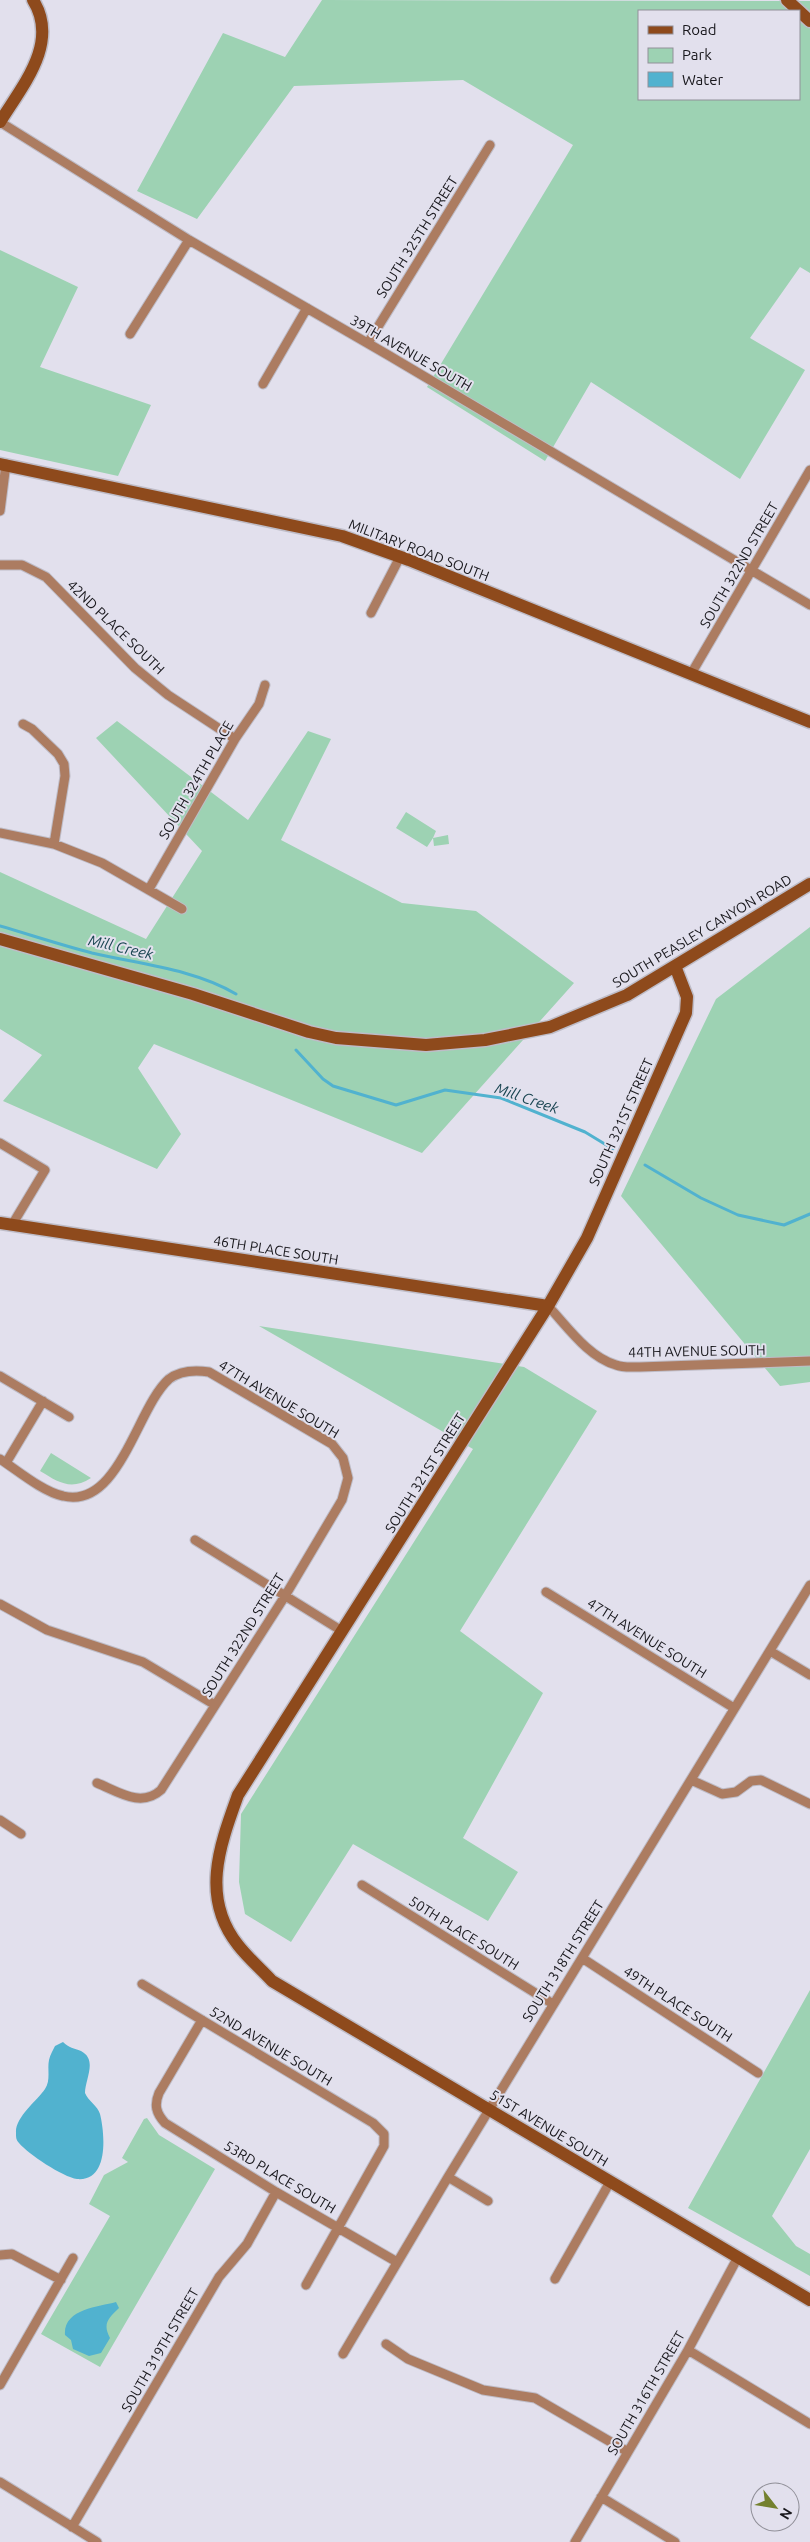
<svg xmlns="http://www.w3.org/2000/svg" width="810" height="2542" font-family="Ubuntu,sans-serif">
	<style>
		.green { fill: #9dd2b3; fill-rule: evenodd }
		.water { fill: #51b2cf }
		.lines { fill: none; stroke-linecap: round; stroke-linejoin: round }
		.stream { stroke: #51b2cf; stroke-width: 3 }
		.street-casing { stroke: #bebcc7; stroke-width: 11 }
		.secondary-casing { stroke: #bebcc7; stroke-width: 15 }
		.street { stroke: #ac7c61; stroke-width: 9 }
		.secondary { stroke: #8e4a1c; stroke-width: 12 }
		.labels { text-anchor: middle; dominant-baseline: central; stroke-width: 4; stroke-linejoin: round; paint-order: stroke }
		.street-label { font-size: 14px; fill: #18171c; stroke: #e2e0ed }
		.water-label { font-size: 15px; font-style: italic; fill: #1a4552; stroke: #e2e0ed }
	</style>
	<rect width="100%" height="100%" fill="#e2e0ed"/>
	<!-- green -->
	<path class="green" d="M322,0L810,1V273L800,267L750,338L805,370L740,479L591,382L545,461L427,387L573,145L463,80L294,86L197,219L137,191L223,33L285,57ZM639,11H799V99H639Z
		M0,250L78,287L40,367L151,405L118,476L0,450Z
		M117,721L248,820L308,731L331,739L281,840L402,903L476,911L574,983L422,1153L154,1044L138,1068L181,1134L157,1169L3,1101L42,1055L0,1029V872L146,939L202,851L96,738Z
		M406,812L436,831L433,838L448,835L449,844L434,846L433,838L427,847L396,828Z
		M810,927V1382L780,1386L621,1196L716,999Z
		M259,1326L524,1367L597,1411L460,1631L543,1693L463,1838L518,1872L488,1921L353,1844L291,1942L245,1914L239,1882L241,1814L473,1449Z
		M51,1453L91,1478C71,1491 58,1482 40,1471Z
		M810,1990V2149L772,2216L796,2246L810,2254V2276L688,2208Z
		M147,2118L159,2135L215,2169L100,2367L41,2334L110,2216L89,2204L104,2175L128,2162L122,2158L144,2119Z"/>
	<!-- water -->
	<path class="water" d="M63,2042C69,2048 74,2048 81,2051C98,2060 85,2079 85,2093C88,2101 98,2106 100,2114C105,2134 109,2182 77,2179C63,2177 28,2154 19,2143C16,2140 16,2137 16,2133C15,2117 37,2101 45,2089C51,2080 47,2069 49,2060C50,2055 53,2050 55,2046Z
		M116,2302L119,2308C109,2318 102,2323 110,2338L101,2353L89,2356L73,2349L71,2340L65,2335C63,2309 98,2307 116,2302Z"/>
	<g class="lines">
		<!-- stream -->
		<path class="stream" d="M0,926C31,935 61,945 92,953C139,964 194,969 236,994
			M296,1050L323,1079L333,1086L396,1105L445,1090L501,1098L585,1132L613,1149
			M645,1165L701,1198L738,1215L784,1225L810,1214"/>
		<!-- street casing -->
		<g class="street-casing">
			<path id="street" d="M0,122L189,240L388,355L810,605
				M130,334L189,240
				M368,343L490,145
				M263,384L307,308
				M0,511L6,464
				M0,565H22L46,577L135,668L168,695L235,739
				M371,613L400,557
				M691,674L810,470
				M23,724L32,729L58,754L64,764L65,776L54,844
				M0,833L54,844L102,863L182,909
				M149,889L235,739L259,704L265,685
				M0,1143L45,1170L12,1225
				M548,1306C567,1326 588,1357 616,1365C623,1368 632,1367 640,1367L810,1361
				M0,1376L69,1417
				M0,1459C17,1470 43,1492 63,1496C119,1510 137,1407 169,1379C181,1370 196,1370 209,1372L332,1444L343,1458L348,1478L342,1500L285,1596L161,1790C141,1808 119,1792 97,1783
				M6,1463L43,1401
				M195,1540L342,1631
				M546,1592L734,1708
				M0,1604L47,1630L143,1662L215,1705
				M770,1651L810,1675
				M691,1780L722,1794L736,1792L751,1781L761,1780L810,1804
				M0,1820L21,1834
				M362,1885L553,2004
				M582,1958L758,2073
				M142,1984L373,2123L384,2134V2146L306,2285
				M202,2020L159,2093C154,2105 156,2113 165,2123L276,2192L397,2262
				M448,2177L488,2201
				M0,2255L12,2254L61,2280
				M555,2279L610,2182
				M386,2344L408,2359L483,2390L535,2398L628,2452
				M688,2350L810,2424
				M343,2354L448,2177L810,1585
				M0,2385L73,2258
				M0,2482L97,2542
				M601,2497L675,2542
				M72,2527L219,2277L247,2244L276,2192
				M575,2542L688,2350L738,2257"/>
		</g>
		<!-- secondary casing -->
		<g class="secondary-casing">
			<path id="secondary" d="M787,0L799,11
				M799,11L810,21
				M0,122C22,86 60,43 33,0
				M0,464L342,536L409,560L810,722
				M0,939L193,994L309,1032L336,1038L426,1045L485,1040L550,1027L627,995L810,884
				M675,966L687,997L686,1013L587,1238L548,1306L238,1795C220,1845 200,1897 238,1945C248,1958 261,1969 272,1981L810,2300
				M0,1223L548,1306"/>
		</g>
		<!-- street -->
		<use href="#street" class="street"/>
		<!-- secondary -->
		<use href="#secondary" class="secondary"/>
	</g>
	<g class="labels">
		<!-- street labels -->
		<g class="street-label">
			<text transform="translate(417 237) rotate(-58)">SOUTH 325TH STREET</text>
			<text transform="translate(411 353) rotate(30)">39TH AVENUE SOUTH</text>
			<text transform="translate(419 550) rotate(21)">MILITARY ROAD SOUTH</text>
			<text transform="translate(739 565) rotate(-60)">SOUTH 322ND STREET</text>
			<text transform="translate(116 627) rotate(44)">42ND PLACE SOUTH</text>
			<text transform="translate(196 780) rotate(-60)">SOUTH 324TH PLACE</text>
			<text transform="translate(702 931) rotate(-31)">SOUTH PEASLEY CANYON ROAD</text>
			<text transform="translate(621 1122) rotate(-66)">SOUTH 321ST STREET</text>
			<text transform="translate(276 1250) rotate(9)">46TH PLACE SOUTH</text>
			<text transform="translate(697 1351) rotate(-1)">44TH AVENUE SOUTH</text>
			<text transform="translate(279 1399) rotate(31)">47TH AVENUE SOUTH</text>
			<text transform="translate(425 1473) rotate(-58)">SOUTH 321ST STREET</text>
			<text transform="translate(243 1635) rotate(-58)">SOUTH 322ND STREET</text>
			<text transform="translate(647 1638) rotate(32)">47TH AVENUE SOUTH</text>
			<text transform="translate(464 1933) rotate(32)">50TH PLACE SOUTH</text>
			<text transform="translate(563 1961) rotate(-58)">SOUTH 318TH STREET</text>
			<text transform="translate(678 2004) rotate(33)">49TH PLACE SOUTH</text>
			<text transform="translate(271 2046) rotate(31)">52ND AVENUE SOUTH</text>
			<text transform="translate(549 2128) rotate(31)">51ST AVENUE SOUTH</text>
			<text transform="translate(280 2177) rotate(31)">53RD PLACE SOUTH</text>
			<text transform="translate(160 2350) rotate(-60)">SOUTH 319TH STREET</text>
			<text transform="translate(646 2393) rotate(-60)">SOUTH 316TH STREET</text>
		</g>
		<!-- water labels -->
		<g class="water-label">
			<text transform="translate(121 947) rotate(13)">Mill Creek</text>
			<text transform="translate(527 1098) rotate(19)">Mill Creek</text>
		</g>
	</g>
	<!-- legend -->
	<rect x="638" y="10" width="162" height="90" fill="#e2e0ed" stroke="#919099"/>
	<rect x="648" y="26" width="25" height="8" fill="#8e4a1c" stroke="#919099"/>
	<text x="682" y="35" font-size="15" fill="#18171c">Road</text>
	<rect x="648" y="48" width="25" height="15" fill="#9dd2b3" stroke="#919099"/>
	<text x="682" y="60" font-size="15" fill="#18171c">Park</text>
	<rect x="648" y="72" width="25" height="15" fill="#51b2cf" stroke="#919099"/>
	<text x="682" y="85" font-size="15" fill="#18171c">Water</text>
	<!-- north arrow -->
	<g transform="translate(775 2507) rotate(121)"><circle r="24" fill="#e2e0ed" stroke="#919099"/>
	<path d="M0-4L9 19L0 12L-9 19Z" fill="#74812e"/>
	<text y="-8" font-size="14" font-weight="bold" text-anchor="middle" fill="#18171c">N</text>
	</g>
</svg>
